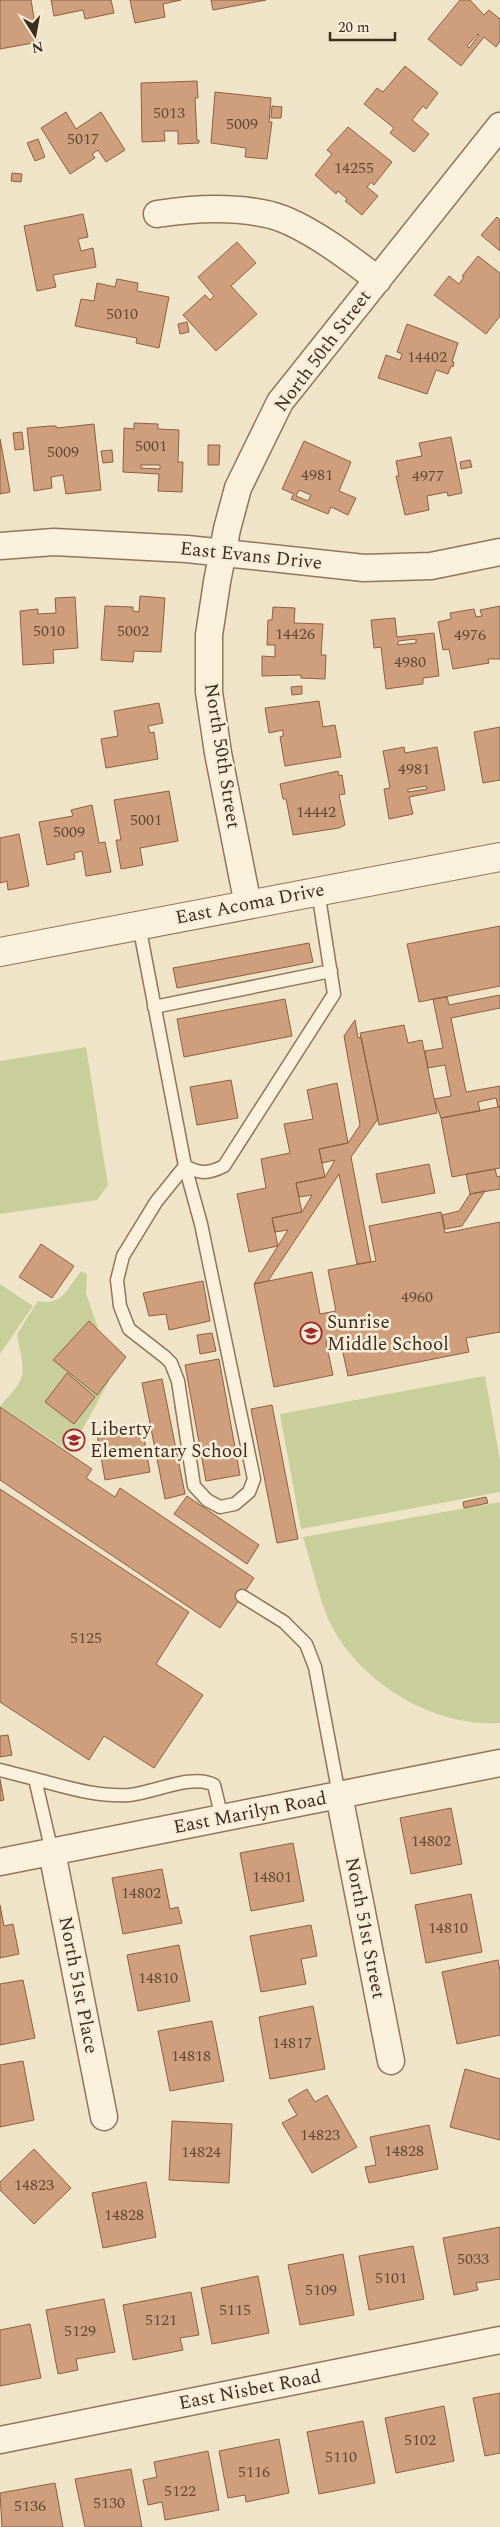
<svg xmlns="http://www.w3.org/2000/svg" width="500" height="2527" font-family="Spectral,serif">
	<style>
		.green { fill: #c9cf9b }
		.building { fill: #cf9f7d; stroke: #8d5f41; fill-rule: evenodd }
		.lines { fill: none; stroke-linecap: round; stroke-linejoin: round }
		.service-casing { stroke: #8d765c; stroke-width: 15 }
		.minor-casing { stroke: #8d765c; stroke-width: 29 }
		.tertiary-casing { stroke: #8d765c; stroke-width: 30 }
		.service { stroke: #faf1dc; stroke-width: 12 }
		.minor { stroke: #faf1dc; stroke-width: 26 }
		.tertiary { stroke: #faf1dc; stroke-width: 28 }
		.labels { text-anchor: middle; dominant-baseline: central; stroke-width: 5; stroke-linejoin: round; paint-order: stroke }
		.number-label { font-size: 16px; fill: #624a37 }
		.street-label { font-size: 19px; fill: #3d2e20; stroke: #f7eed8 }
		.poi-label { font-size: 19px; fill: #3d2e20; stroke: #f7eed8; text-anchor: start }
	</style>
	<rect width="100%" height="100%" fill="#f0e4c8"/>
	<!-- green -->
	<path class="green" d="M86,1047L108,1185L97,1200L0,1214V1061Z
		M81,1271L87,1274L86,1293L108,1358L109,1381L70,1452L0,1406C30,1375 24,1374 17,1334L38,1301C62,1307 68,1287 81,1271Z
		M0,1284L33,1306L0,1354Z
		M485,1376L500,1460V1492L301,1529L280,1414Z
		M500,1502V1723C433,1727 362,1684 331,1625C320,1603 311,1562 303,1537Z"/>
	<!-- building -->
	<path class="building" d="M0,0H31L38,42L0,49Z
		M51,0H111L114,13L85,19L83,10L54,16Z
		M130,0H181L163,4L165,17L135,23Z
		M211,0H266L213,10Z
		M460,0H470L484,15L489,10L500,19V41L496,47L484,37L461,66L428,39ZM478,34L479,35L469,48L467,46Z
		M405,66L438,93L426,109L423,106L412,120L429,134L414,152L390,133L394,128L364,104L377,88L383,92Z
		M197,81L198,98H195L197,140H199V143L178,144V131H164L165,141L142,142L141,83Z
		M215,92L271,98L269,122H272L267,159L245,157L246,148L211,143Z
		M272,106L282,107L281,118H271Z
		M66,112L76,129L101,112L125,150L106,162L98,150L92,154L95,158L70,174L41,128Z
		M348,127L392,162L374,185L371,182L367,187L378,196L362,215L345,201L347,199L338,191L336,194L315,175L332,154L327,150Z
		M38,139L45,157L35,161L27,143Z
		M12,173L22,174L21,182L11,181Z
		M83,214L88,237L78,239L81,251L93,248L96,267L53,275L56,287L37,291L24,226Z
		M497,217L500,220V251L481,235Z
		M237,242L256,263L231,286L257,314L216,351L183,315L205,295L210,300L214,296L198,277Z
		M478,256L500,273V316L486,334L434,295L449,276L459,284L464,277L462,276Z
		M117,279L138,283L137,291L169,297L159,348L136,343L137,338L75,326L81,299L94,301L97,283L115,287Z
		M187,322L189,332L180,334L178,324Z
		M407,324L458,343L452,362H454L453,367L451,366L448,374L436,370L427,394L378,378L386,355L400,360L402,354L397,352Z
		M134,423L158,424V429L179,430L178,462H183L182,492L158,491L159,474L123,472L124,428L134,429ZM141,465H160V469L141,468Z
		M94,424L101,490L66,494L63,475L51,477L52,488L34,491L27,428L50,426H56L57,428Z
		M22,432L24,449L15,450L13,433Z
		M451,437L462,493L448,496L447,492L427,496L429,510L405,515L396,476H399L396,461L422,456L419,443Z
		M0,439L10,492L0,494Z
		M304,441L351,462L339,491L356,498L348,515L331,507L328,514L308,506L291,499L294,494L282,489ZM299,490L311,495L308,501L296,496Z
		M208,445H220L219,465H208Z
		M112,450L113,462L103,463L101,451Z
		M470,460L472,467L461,469L460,462Z
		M140,596L165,598L161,652L134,651L133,662L101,660L105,606L133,607V611L139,612Z
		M75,597L78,648L53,650L54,663L23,665L20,611L38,609V614L56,613L55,598Z
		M500,606V659H488L489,663L453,669L449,649L443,650L438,622L451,619L450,613L474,609L476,617L482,616L480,610Z
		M273,607L295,608L294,623L323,624L321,655H326L325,679L301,678V675L262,676V656L275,657V645H267L268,620H272Z
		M395,618L397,637L434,633L439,676L423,678V684L386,689L381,647L374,648L371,620ZM416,639V643L398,645V641Z
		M302,686V694L292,695L291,687Z
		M319,701L323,727L335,725L341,757L285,766L280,737L283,736V730L269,733L265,708Z
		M159,703L163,723L148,726L150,733L154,732L158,759L106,768L101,739L118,736L114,711Z
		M500,727V780L483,783L474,732Z
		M404,747L405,753L437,747L445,790L409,797L413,814L389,819L384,789L390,788L383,751ZM426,786L427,789L408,792V789Z
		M338,771L339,776L342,775L345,794L339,795L345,825L339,828L293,835L286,799H283L280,784Z
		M169,791L178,841L140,848L143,865L121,869L116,840H121L114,800Z
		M92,805L99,843L105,842L111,872L86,876L82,851L74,853L75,859L47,865L39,822L73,816L71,810Z
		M19,834L29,886L8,890L7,881L0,883V838Z
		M500,926V986L419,1002L407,944Z
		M309,943L313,962L177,988L173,968Z
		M500,995V1008L451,1018L466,1092L500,1086V1107H498L496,1098L478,1102L480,1111L441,1118L434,1099L451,1096L445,1065L428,1068L425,1051L443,1048L433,999L447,997L449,1005Z
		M285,999L292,1036L184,1057L177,1019Z
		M355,1020L358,1038L361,1037L378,1119L351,1157L371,1262L357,1264L339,1174L268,1281L254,1284L288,1230L275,1232L272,1218L302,1212L312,1195L299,1197L296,1183L325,1177L335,1160L322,1163L319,1149L348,1143L360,1125L344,1036Z
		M404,1025L408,1043L422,1040L437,1113L379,1125L360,1033Z
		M231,1080L238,1118L197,1125L190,1087Z
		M337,1083L348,1143L319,1149L325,1177L296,1183L302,1212L272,1218L278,1246L249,1252L237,1194L266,1188L261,1159L290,1153L284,1124L313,1119L307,1090Z
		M498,1107H500V1168L452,1177L441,1118Z
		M429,1164L435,1193L382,1203L376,1174Z
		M495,1169L497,1177L500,1176V1189L470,1194L466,1174Z
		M485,1191L462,1226L445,1229L442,1215L459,1211L470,1194Z
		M441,1212L445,1233L500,1222V1332L466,1338L469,1352L348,1376L340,1339L326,1342L333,1375L274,1387L254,1284L312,1272L320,1314L336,1311L328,1270L376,1261L369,1226Z
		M41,1244L74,1266L52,1298L19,1277Z
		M203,1281L210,1321L169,1330L166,1314L149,1316L143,1293Z
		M89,1321L126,1357L97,1395L53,1360Z
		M212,1333L216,1351L200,1354L197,1335Z
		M219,1359L240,1475L206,1481L185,1365Z
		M67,1373L95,1397L74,1424L45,1402Z
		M162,1379L185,1494L165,1499L142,1383Z
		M272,1405L298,1539L277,1543L251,1409Z
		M0,1407L92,1469L86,1478L115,1497L120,1488L254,1578L220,1628L0,1480Z
		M142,1426L150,1472L105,1480L97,1434Z
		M0,1489L189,1612L156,1664L203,1695L154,1768L104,1736L89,1760L0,1702Z
		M187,1496L259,1545L247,1564L174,1514Z
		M486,1497L488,1503L464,1508L463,1502Z
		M8,1735L12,1755L0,1757V1736Z
		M0,1779L4,1800L0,1801Z
		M451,1808L462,1864L411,1874L400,1818Z
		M293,1843L304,1901L251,1911L240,1853Z
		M162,1869L170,1909L178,1907L182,1923L123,1934L112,1878Z
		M471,1894L482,1952L426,1963L415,1905Z
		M0,1905L4,1926L13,1924L19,1954L0,1958Z
		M311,1925L317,1956L301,1959L306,1984L261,1992L250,1936Z
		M179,1945L190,2001L138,2011L127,1955Z
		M498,1960L500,1971V2035L457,2044L442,1972Z
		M23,1980L35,2038L0,2045V1984Z
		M313,2006L325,2069L270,2079L259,2017Z
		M212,2021L224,2081L170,2091L158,2031Z
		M23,2061L34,2120L0,2127V2065Z
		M465,2069L500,2079V2140L450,2127Z
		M307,2089L315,2102L327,2095L357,2147L312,2173L282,2123L297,2115L288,2100Z
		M172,2121L232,2124L229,2183L169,2180Z
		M429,2125L438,2169L369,2183L365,2167L376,2165L370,2137Z
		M34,2149L71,2188L34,2224L0,2190V2182Z
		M146,2182L156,2237L103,2248L92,2193Z
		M500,2227V2279L476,2283L478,2290L454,2295L443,2238Z
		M413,2246L424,2299L369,2310L359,2256Z
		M343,2254L354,2315L300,2325L288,2265Z
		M258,2276L269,2333L212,2344L201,2288Z
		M191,2292L199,2335L180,2338L183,2350L133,2360L123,2305Z
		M104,2299L115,2352L76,2359L78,2370L58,2374L46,2310Z
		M30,2324L41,2378L0,2386V2330Z
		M500,2393V2453L485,2456L473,2398Z
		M444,2406L454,2461L396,2473L385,2418Z
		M363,2421L375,2483L319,2494L307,2432Z
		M279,2439L289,2493L246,2502L245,2495L228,2498L219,2451Z
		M208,2451L219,2510L165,2520L162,2502L148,2505L143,2480L157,2477L154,2462Z
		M131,2469L142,2527H85L75,2479Z
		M55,2483L63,2527H2L0,2493Z"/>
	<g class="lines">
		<!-- service casing -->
		<g class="service-casing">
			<path id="service" d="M139,925L185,1166C200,1174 208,1174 224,1166L334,994L318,891
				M154,1007L331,971
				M185,1166L201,1224L254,1479L249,1492L235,1504L220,1507L207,1500L194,1486L178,1381L171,1363L165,1357L129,1329L120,1306L117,1280L123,1256L156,1202Z
				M242,1596L284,1622L306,1644L315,1667L339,1795
				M0,1770L35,1779L52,1852
				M35,1779C66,1787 96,1797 129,1795C153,1793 193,1773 214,1785L222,1818"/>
		</g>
		<!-- minor casing -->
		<g class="minor-casing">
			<path id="minor" d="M157,214C195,208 233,206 271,215C305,224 350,258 378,280
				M0,546L54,542L187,549L364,568L431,566L500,552
				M248,905L218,753L209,692V635L217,582L227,529L238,488L280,402L500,126
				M339,1795L391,2061
				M52,1852L104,2117
				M0,1862L500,1763
				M0,2440L500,2340"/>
		</g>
		<!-- tertiary casing -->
		<g class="tertiary-casing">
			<path id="tertiary" d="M0,952L500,857"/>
		</g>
		<!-- service -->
		<use href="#service" class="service"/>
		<!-- minor -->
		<use href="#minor" class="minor"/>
		<!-- tertiary -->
		<use href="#tertiary" class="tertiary"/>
	</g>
	<!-- icons -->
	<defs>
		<g id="school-ring" transform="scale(1.125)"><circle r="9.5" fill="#f7eed8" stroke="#9e2a2b" stroke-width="1.5"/><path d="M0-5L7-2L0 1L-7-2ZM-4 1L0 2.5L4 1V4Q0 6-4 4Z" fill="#9e2a2b"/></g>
	</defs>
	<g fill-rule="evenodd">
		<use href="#school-ring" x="311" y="1333"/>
		<use href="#school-ring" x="74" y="1440"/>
	</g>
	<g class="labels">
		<!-- number labels -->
		<g class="number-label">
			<text x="169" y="113">5013</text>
			<text x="242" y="124">5009</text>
			<text x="83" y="139">5017</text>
			<text x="354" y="168">14255</text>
			<text x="122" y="314">5010</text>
			<text x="427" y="357">14402</text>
			<text x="151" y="446">5001</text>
			<text x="63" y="452">5009</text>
			<text x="317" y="475">4981</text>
			<text x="428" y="476">4977</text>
			<text x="49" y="631">5010</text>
			<text x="133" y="631">5002</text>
			<text x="295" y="634">14426</text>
			<text x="470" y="635">4976</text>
			<text x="410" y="662">4980</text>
			<text x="414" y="769">4981</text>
			<text x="316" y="812">14442</text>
			<text x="146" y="820">5001</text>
			<text x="69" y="832">5009</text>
			<text x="417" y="1297">4960</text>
			<text x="86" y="1638">5125</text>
			<text x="431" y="1841">14802</text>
			<text x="272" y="1877">14801</text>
			<text x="141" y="1893">14802</text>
			<text x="448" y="1928">14810</text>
			<text x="158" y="1978">14810</text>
			<text x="292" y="2043">14817</text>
			<text x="191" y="2056">14818</text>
			<text x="320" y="2135">14823</text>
			<text x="404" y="2151">14828</text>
			<text x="201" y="2152">14824</text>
			<text x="34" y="2185">14823</text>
			<text x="124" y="2215">14828</text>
			<text x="473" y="2259">5033</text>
			<text x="391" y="2278">5101</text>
			<text x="321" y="2290">5109</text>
			<text x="235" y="2310">5115</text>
			<text x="161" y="2320">5121</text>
			<text x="80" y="2331">5129</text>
			<text x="420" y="2440">5102</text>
			<text x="341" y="2457">5110</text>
			<text x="254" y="2472">5116</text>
			<text x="180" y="2491">5122</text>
			<text x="109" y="2503">5130</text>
			<text x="30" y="2506">5136</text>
		</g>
		<!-- street labels -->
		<g class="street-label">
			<text transform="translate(323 351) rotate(-53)">North 50th Street</text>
			<text transform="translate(251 556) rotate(6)">East Evans Drive</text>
			<text transform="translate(222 756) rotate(81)">North 50th Street</text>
			<text transform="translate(250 904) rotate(-11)">East Acoma Drive</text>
			<text transform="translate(250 1813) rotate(-11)">East Marilyn Road</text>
			<text transform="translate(365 1928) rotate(79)">North 51st Street</text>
			<text transform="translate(78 1985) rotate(79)">North 51st Place</text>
			<text transform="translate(250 2390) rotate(-11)">East Nisbet Road</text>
		</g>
		<!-- poi labels -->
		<g class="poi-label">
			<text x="327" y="1322">Sunrise<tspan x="327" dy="22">Middle School</tspan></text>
			<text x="90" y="1429">Liberty<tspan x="90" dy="22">Elementary School</tspan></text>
		</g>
	</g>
	<!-- north arrow -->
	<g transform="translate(35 35) rotate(169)" stroke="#f7eed8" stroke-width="4" paint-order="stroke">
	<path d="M0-4L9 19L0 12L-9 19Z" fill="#3d2e20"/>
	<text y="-8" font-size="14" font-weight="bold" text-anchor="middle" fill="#3d2e20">N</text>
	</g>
	<!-- scale -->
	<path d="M330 32v8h65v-8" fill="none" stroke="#3d2e20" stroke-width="2.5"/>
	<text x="338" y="32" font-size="15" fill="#3d2e20" stroke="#f7eed8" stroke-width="4" paint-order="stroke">20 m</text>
</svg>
